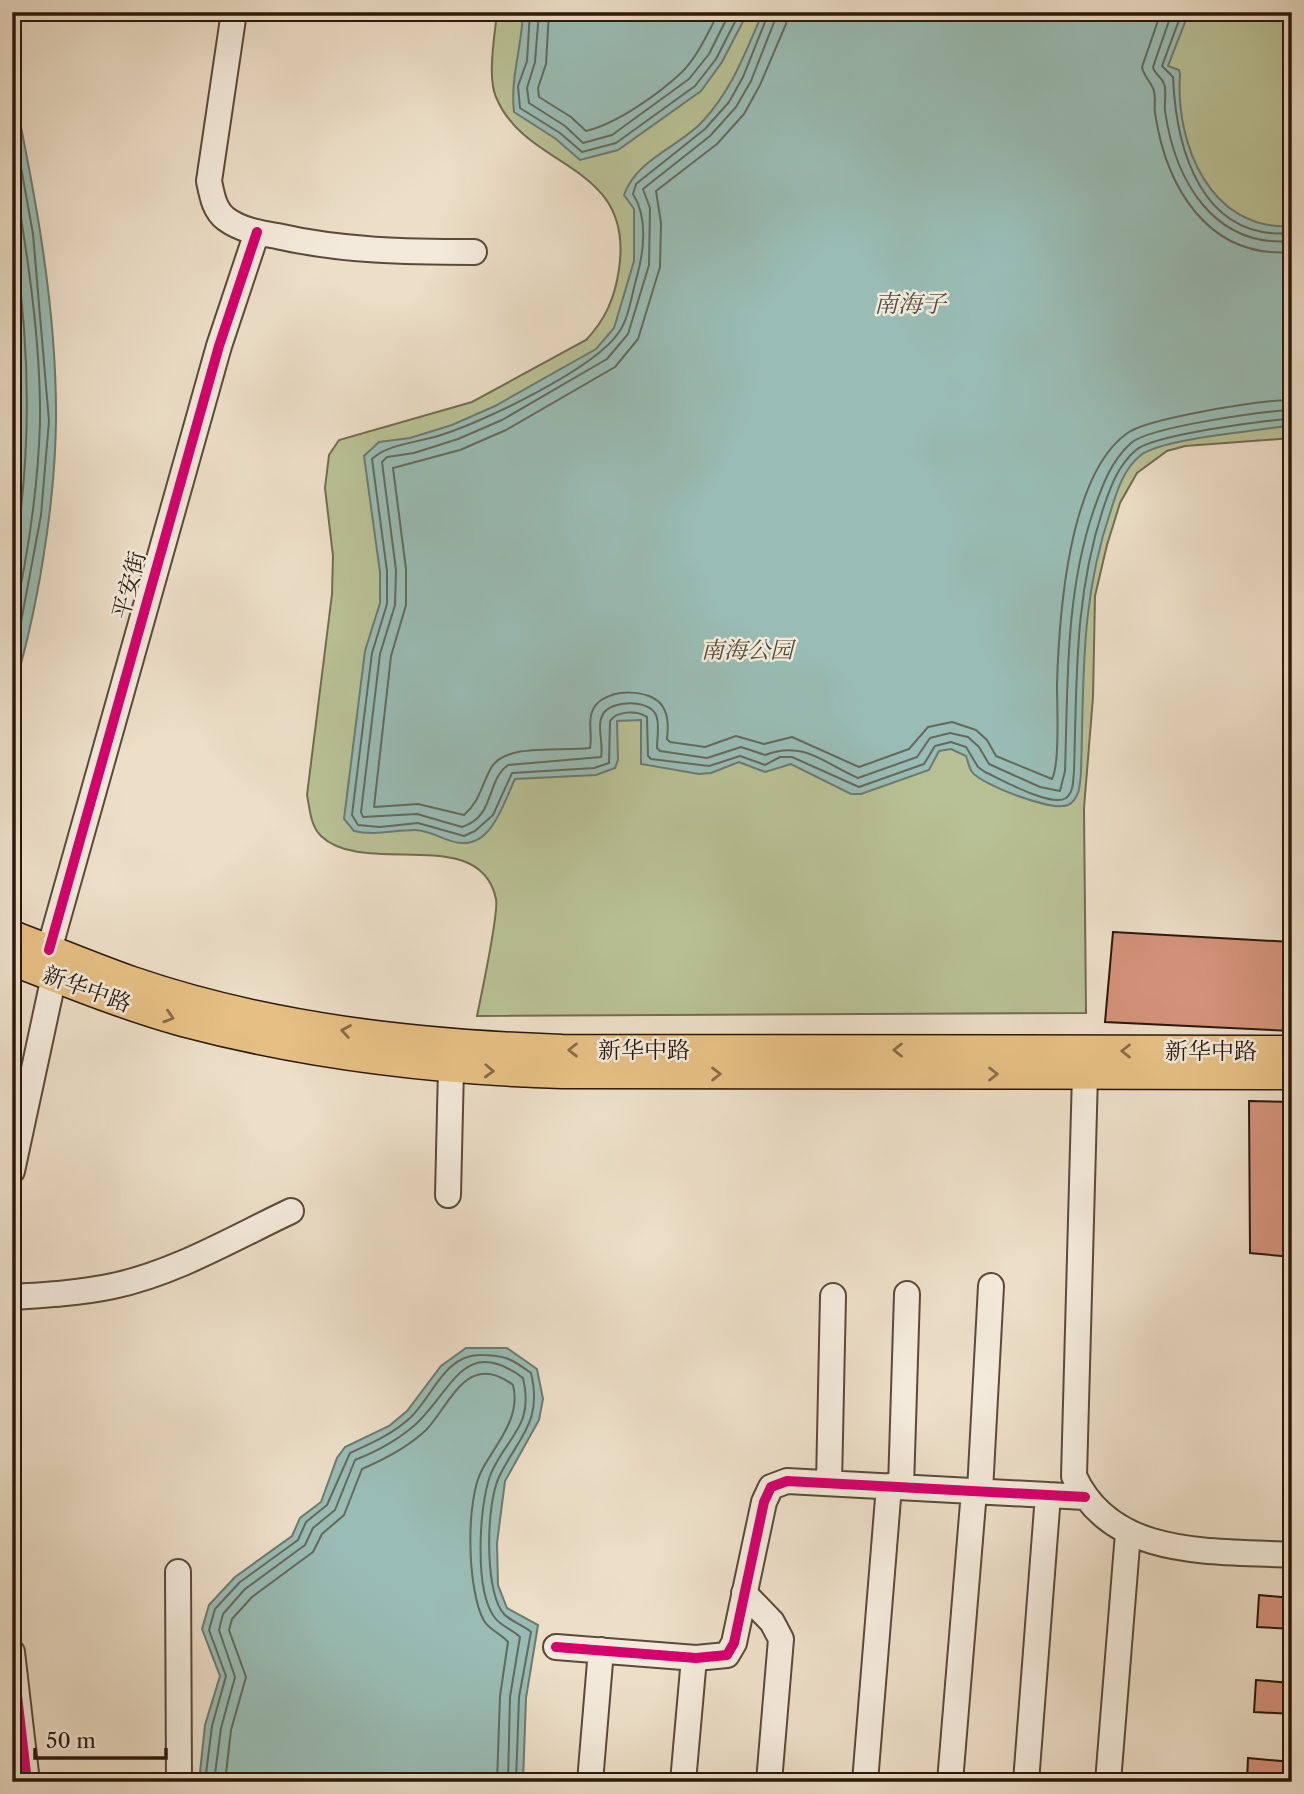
<svg xmlns="http://www.w3.org/2000/svg" width="1304" height="1794" font-family="'Libre Caslon Text','Noto Serif SC',serif">
	<style>
		.green { fill: #b8c195; stroke: #726c50; stroke-width: 2 }
		.water { fill: #99bcb4; stroke: #6d7a70; stroke-width: 2 }
		.lines { fill: none; stroke-linecap: round; stroke-linejoin: round }
		.shore { stroke: #626a5f; stroke-width: 2 }
		.building { fill: #d4927a; stroke: #2b180a; stroke-width: 2 }
		.minor-casing { stroke: #5b4a39; stroke-width: 28 }
		.major-casing { stroke: #2b180a; stroke-width: 33 }
		.minor { stroke: #f3eadb; stroke-width: 24 }
		.major { stroke: #e6bf84; stroke-width: 30 }
		.cycleway-casing { stroke: #f3eadb; stroke-width: 15 }
		.cycleway { stroke: #d6006c; stroke-width: 10 }
		.oneway { stroke: #886c47 }
		.labels { text-anchor: middle; dominant-baseline: central; stroke-width: 5; stroke-linejoin: round; paint-order: stroke }
		.street-label { font-size: 23px; fill: #2b180a; stroke: #f3eadb }
		.park-label { font-size: 23px; font-style: italic; fill: #554b34; stroke: #f3eadb }
		.water-label { font-size: 24px; font-style: italic; fill: #525146; stroke: #f3eadb }
	</style>
	<rect width="100%" height="100%" fill="#ecdec7"/>
	<filter id="stains"><feTurbulence type="fractalNoise" baseFrequency=".00286" numOctaves="4"/><feColorMatrix values="0 0 0 0 .2 0 0 0 0 .09 0 0 0 0 .02 0 0 0 .5 -.17"/></filter>
	<radialGradient id="worn" r=".72"><stop offset=".6" stop-color="#630" stop-opacity="0"/><stop offset="1" stop-color="#630" stop-opacity=".3"/></radialGradient>
	<!-- green -->
	<path class="green" d="M497,12H1292V438L1185,446L1167,451L1137,473L1120,503L1107,545L1095,596L1093,697L1084,808L1086,1013L477,1016C481,996 499,913 496,899C480,823 365,878 321,836C310,825 310,809 307,795L332,594L333,556L325,488L329,455L339,440L472,402L586,340C606,319 615,297 619,269C635,161 526,171 496,97C487,77 495,34 497,12Z"/>
	<!-- water -->
	<path class="water" d="M523,12H748L722,62L701,91L618,150L580,160L556,139L514,112C510,78 522,47 523,12Z
		M763,12H1189L1168,66L1179,70L1180,74C1175,143 1210,232 1292,226V425C1260,431 1163,438 1141,455C1124,468 1117,491 1111,510C1080,600 1084,678 1081,772C1080,784 1080,799 1068,805C1053,812 982,785 972,772C969,768 968,761 966,756L951,749L939,751L929,770L861,794H851L791,764L765,772L739,762L711,773L699,774L641,764V720L617,721L618,760L615,768L596,775L515,779C505,799 493,845 462,843C446,843 432,830 415,830C394,830 375,836 354,831L344,819L365,651L380,603V572L364,456L379,442L410,438L452,425L495,406L596,349L614,328L634,261V209L624,195C637,159 677,148 702,122C732,90 746,51 763,12Z
		M12,83C35,193 57,308 56,421C55,506 37,614 12,695Z
		M466,1348H507L537,1369L543,1399L539,1420L505,1481L497,1543L498,1585L507,1608L538,1625L526,1698L523,1782H199L205,1725L220,1676L202,1629L209,1605L235,1577L292,1536L300,1518L321,1502L337,1458L345,1447L389,1426L407,1411L441,1366Z"/>
	<g class="lines">
		<!-- shore -->
		<path class="shore" d="M530,12L527,61L518,86L520,108L560,133L582,152L616,143L695,86L716,59L740,12
			M539,12L535,62L527,88L529,103L565,126L583,143L612,135L689,79L709,54L730,12
			M549,12L546,64L538,88L539,97L571,117L586,131C616,124 659,94 682,72C698,56 708,32 719,12
			M769,12L743,77L729,102L705,129L636,184L633,194C648,217 644,251 637,276C632,293 629,318 619,332C596,368 483,422 441,435C420,442 387,444 372,459L387,571V604L372,653L352,815L358,825L380,827L418,823L464,836L475,831L493,815L512,773L594,768L609,763L610,721C616,711 637,710 647,717L648,756L651,759L709,766L740,756L765,765L780,757H792L859,787L924,764L935,746L951,742L966,747L978,767L985,772C1000,779 1052,808 1066,798C1074,792 1073,780 1074,771C1077,679 1074,598 1103,509C1110,488 1118,465 1136,450C1153,435 1265,420 1292,419
			M778,12L751,81L736,107L710,136L643,189L650,208L649,265L628,334L607,359L502,420L458,439L414,453L387,457L382,462L396,570L395,605L380,654L361,812L363,817L417,814L462,827C496,816 485,782 508,765L601,757C604,744 596,726 603,714C611,700 649,699 656,715C660,725 657,738 657,748L660,751L707,758L741,747L765,755C803,740 824,763 858,778L917,757L930,738L950,733L968,737L979,747L989,764L1040,787L1060,791L1065,771C1068,683 1065,596 1093,512C1102,487 1110,462 1131,443C1149,427 1264,411 1292,410
			M788,12L786,24L760,85L744,114L717,144L656,191L661,223L660,267L638,339L615,367L506,430L460,450L393,468L406,569V605L391,656L374,807L418,804L464,815C480,801 481,786 491,768C506,742 563,752 590,748C593,735 586,719 595,706C608,688 652,688 663,707C669,717 668,729 667,739L670,742L705,747L736,736L764,744L792,737L859,767L909,749L928,727L952,722L976,730L987,740L996,756L1052,779C1060,764 1057,704 1057,684C1059,617 1068,477 1126,434C1146,418 1263,400 1292,400
			M1161,12L1142,67C1144,77 1152,83 1154,91C1156,98 1154,106 1155,113C1166,186 1207,259 1292,252
			M1172,12L1153,67C1155,75 1162,77 1164,84C1167,92 1164,103 1165,111C1175,180 1213,248 1292,241
			M1182,12L1162,66L1173,77C1176,149 1201,241 1292,233
			M12,117L33,234L49,421L41,515L12,670
			M12,162C26,247 41,336 40,422C38,491 27,561 12,628
			M12,228C31,343 33,455 12,570
			M205,1782L212,1726L226,1676L209,1630L215,1609L240,1582L298,1540L306,1522L327,1505L350,1453C372,1443 393,1434 411,1417C433,1396 445,1354 481,1355C505,1355 512,1359 531,1373C543,1423 518,1437 499,1477C486,1505 485,1585 501,1610C507,1621 523,1624 531,1632L519,1697L516,1782
			M214,1782L221,1728L235,1677L219,1630L223,1614L245,1589L305,1545L313,1528L335,1510L355,1460C378,1451 398,1440 416,1424C452,1391 464,1334 523,1378C535,1428 505,1437 490,1476C479,1507 474,1591 495,1618C501,1626 513,1630 520,1637L510,1697L508,1782
			M225,1782L231,1730L246,1677L229,1630L232,1619L252,1597L313,1552L322,1534L344,1515L362,1469C385,1459 409,1447 427,1429C452,1401 468,1351 513,1385C521,1417 498,1441 483,1468C465,1498 467,1590 484,1621C490,1630 501,1634 508,1642L500,1696L497,1782"/>
	</g>
	<!-- building -->
	<path class="building" d="M1113,932L1292,942V1031L1105,1022Z
		M1249,1101L1292,1102V1257L1250,1253Z
		M1259,1595L1292,1598V1629L1257,1627Z
		M1256,1680L1292,1683V1714L1254,1712Z
		M1248,1758L1292,1762V1782H1247Z"/>
	<g class="lines">
		<!-- minor casing -->
		<g class="minor-casing">
			<path id="minor" d="M234,12L209,181C212,195 214,210 226,219C241,230 259,233 277,236C342,251 407,252 474,252
				M49,950L219,346L257,232
				M1085,1074L1074,1476C1112,1560 1214,1550 1292,1555
				M12,1171L54,976
				M448,1195L451,1068
				M12,1297C46,1295 80,1293 113,1286C175,1273 234,1238 291,1211
				M829,1483L833,1296
				M901,1487L907,1294
				M980,1491L991,1286
				M178,1572L179,1782
				M744,1593L772,1622L781,1639L769,1782
				M556,1647L696,1658L727,1655L734,1643L764,1502L771,1487L787,1481L1085,1497
				M12,1652L27,1782
				M590,1782L601,1650
				M683,1782L694,1658
				M865,1782L889,1486
				M950,1782L974,1491
				M1026,1782L1048,1495
				M1108,1782L1128,1533"/>
		</g>
		<!-- major casing -->
		<g class="major-casing">
			<path id="major" d="M12,936C52,951 92,968 132,982C269,1029 418,1045 562,1050L1292,1051
				M12,960C69,982 125,1005 183,1021C307,1054 434,1069 562,1073L1292,1074"/>
		</g>
		<!-- minor -->
		<use href="#minor" class="minor"/>
		<!-- major -->
		<use href="#major" class="major"/>
		<!-- cycleway casing -->
		<g class="cycleway-casing">
			<path id="cycleway" d="M49,950L219,346L257,232
				M556,1647L696,1658L727,1655L734,1643L764,1502L771,1487L787,1481L1085,1497
				M12,1652L27,1782"/>
		</g>
		<!-- cycleway -->
		<use href="#cycleway" class="cycleway"/>
	</g>
	<!-- one-way arrows -->
	<defs><path id="oneway-chevron" d="M-2-3.5L2.5 0L-2 3.5" fill="none" stroke-width="1.6" stroke-linecap="round" stroke-linejoin="round" transform="scale(1.75)"/></defs>
	<g class="oneway">
		<use href="#oneway-chevron" transform="translate(169 1017) rotate(17)"/>
		<use href="#oneway-chevron" transform="translate(346 1031) rotate(-171)"/>
		<use href="#oneway-chevron" transform="translate(573 1050) rotate(-180)"/>
		<use href="#oneway-chevron" transform="translate(898 1050) rotate(180)"/>
		<use href="#oneway-chevron" transform="translate(1126 1051) rotate(-180)"/>
		<use href="#oneway-chevron" transform="translate(489 1071) rotate(2)"/>
		<use href="#oneway-chevron" transform="translate(716 1074)"/>
		<use href="#oneway-chevron" transform="translate(993 1074)"/>
	</g>
	<g class="labels">
		<!-- street labels -->
		<g class="street-label">
			<text transform="translate(129 585) rotate(-75)">平安街</text>
			<text transform="translate(87 989) rotate(20)">新华中路</text>
			<text x="644" y="1050">新华中路</text>
			<text x="1211" y="1051">新华中路</text>
		</g>
		<!-- park labels -->
		<g class="park-label">
			<text x="747" y="650">南海公园</text>
		</g>
		<!-- water labels -->
		<g class="water-label">
			<text x="910" y="303">南海子</text>
		</g>
	</g>
	<!-- margin -->
	<rect width="1304" height="1794" fill="none" stroke="#ecdec7" stroke-width="42"/>
	<rect x="14" y="14" width="1276" height="1766" fill="none" stroke="#2b180a" stroke-width="3.5"/>
	<rect x="21" y="21" width="1262" height="1752" fill="none" stroke="#2b180a" stroke-width="2"/>
	<!-- scale -->
	<path d="M35 1748v10h131v-10" fill="none" stroke="#2b180a" stroke-width="3.5"/>
	<text x="46" y="1748" font-size="21" fill="#2b180a" stroke="#f3eadb" stroke-width="5" paint-order="stroke">50 m</text>
	<rect width="100%" height="100%" filter="url(#stains)"/>
	<rect width="100%" height="100%" fill="url(#worn)"/>
</svg>
